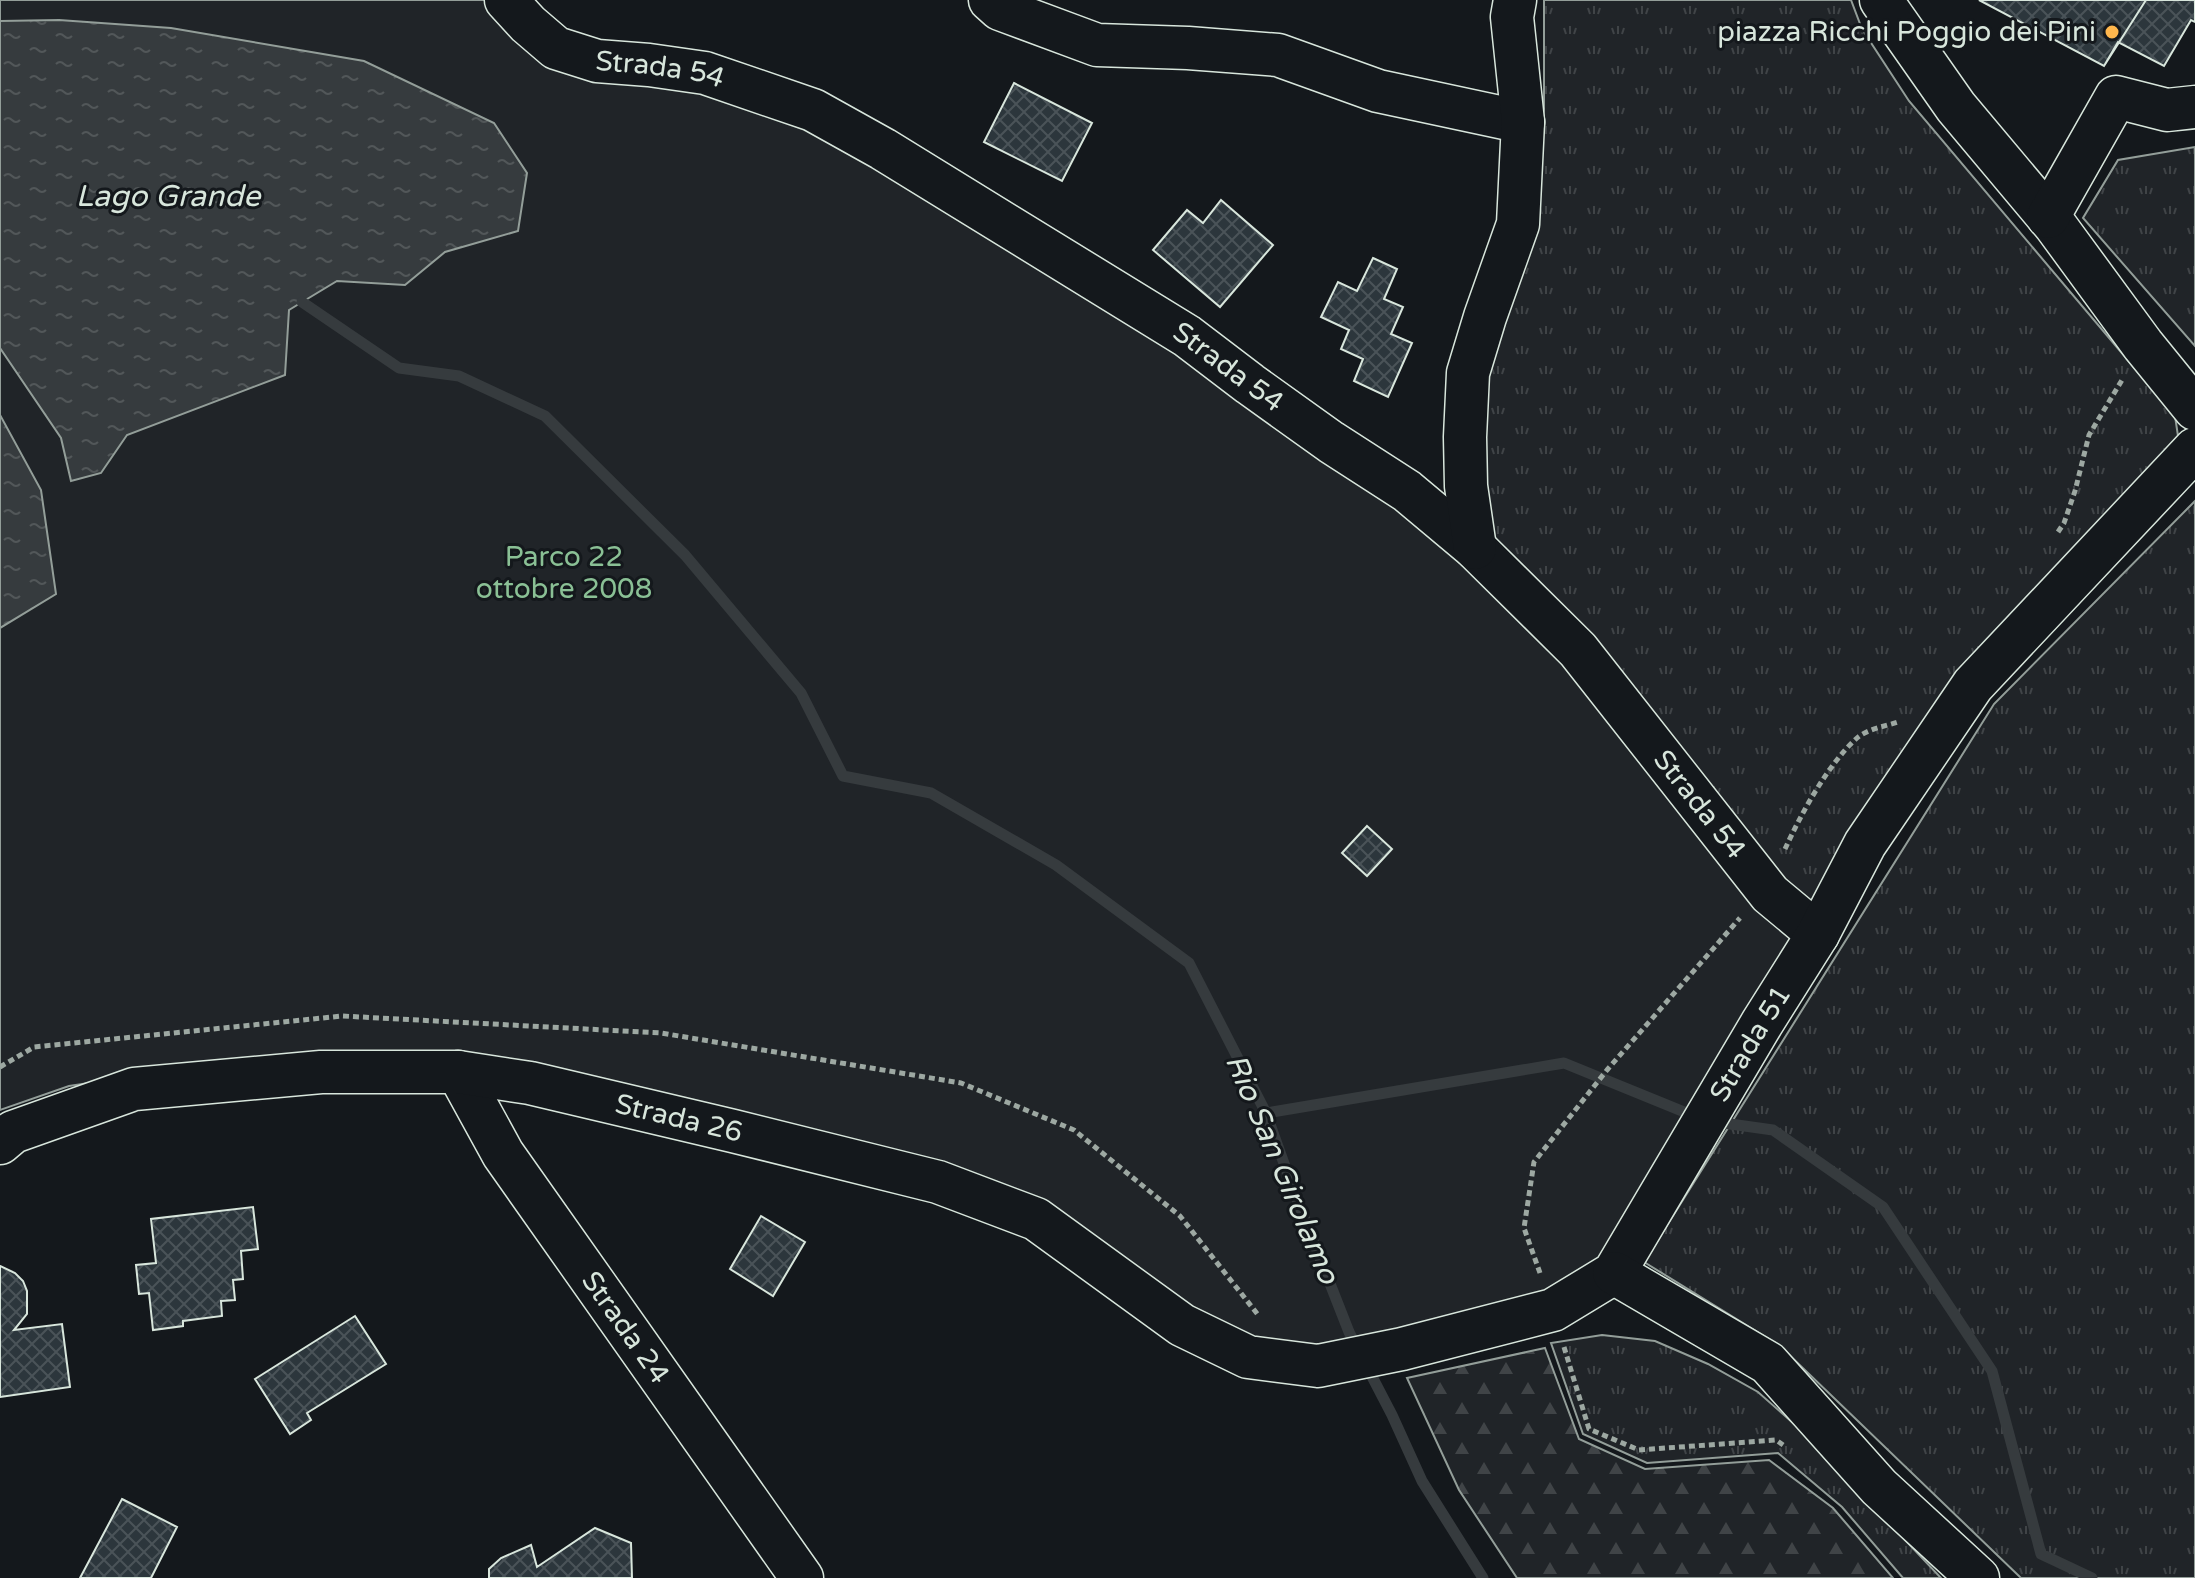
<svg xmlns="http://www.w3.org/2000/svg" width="2195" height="1578" font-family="'Varela Round',sans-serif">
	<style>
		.grass { fill: url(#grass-tufts); stroke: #939e99; stroke-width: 2 }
		.forest { fill: url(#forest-firs); stroke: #939e99; stroke-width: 2 }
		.green { fill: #202428; stroke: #939e99; stroke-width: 2 }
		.water { fill: url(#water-ripples); stroke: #939e99; stroke-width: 2 }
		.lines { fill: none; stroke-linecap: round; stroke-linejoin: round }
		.stream { stroke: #363b3e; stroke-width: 11 }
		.building { fill: url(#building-cross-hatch); stroke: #d8e6dc; stroke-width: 2 }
		.minor-casing { stroke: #d8e6dc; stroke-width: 45 }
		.path { stroke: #9da8a2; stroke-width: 5; stroke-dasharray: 6 4; stroke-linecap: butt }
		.minor { stroke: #14181c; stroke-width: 42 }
		.poi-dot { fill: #ffb74d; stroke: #14181c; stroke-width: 3 }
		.labels { text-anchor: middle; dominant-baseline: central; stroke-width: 6; stroke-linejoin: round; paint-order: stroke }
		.poi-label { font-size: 28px; fill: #d8e6dc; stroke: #14181c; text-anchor: end }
		.street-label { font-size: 28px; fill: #d8e6dc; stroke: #14181c }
		.park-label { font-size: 28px; fill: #8ac095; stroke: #14181c }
		.water-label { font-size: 30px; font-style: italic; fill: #d8e6dc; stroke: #14181c }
	</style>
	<defs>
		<pattern id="grass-tufts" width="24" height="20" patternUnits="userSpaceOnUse" patternTransform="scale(2)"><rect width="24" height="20" fill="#202428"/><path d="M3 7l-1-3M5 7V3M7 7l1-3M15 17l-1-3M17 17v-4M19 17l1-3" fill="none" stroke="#404447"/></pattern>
		<pattern id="forest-firs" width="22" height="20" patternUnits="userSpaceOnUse" patternTransform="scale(2)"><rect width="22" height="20" fill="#202428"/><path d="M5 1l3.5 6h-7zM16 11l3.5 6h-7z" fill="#404447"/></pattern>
		<pattern id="water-ripples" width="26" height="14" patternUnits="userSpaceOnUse" patternTransform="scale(2)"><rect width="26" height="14" fill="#363b3e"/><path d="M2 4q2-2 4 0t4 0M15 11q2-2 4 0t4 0" fill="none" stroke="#525759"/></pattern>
		<pattern id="building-cross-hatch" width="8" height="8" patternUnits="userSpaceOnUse" patternTransform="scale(2)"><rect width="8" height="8" fill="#2c363c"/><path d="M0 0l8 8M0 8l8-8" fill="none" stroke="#4a5358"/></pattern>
	</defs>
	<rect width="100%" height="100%" fill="#14181c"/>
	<!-- grass -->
	<path class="grass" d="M1544,0H1851L1862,29L1909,101L2175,416L2178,436L1968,671L1813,910L1737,833L1496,553L1480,453L1494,333L1524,255L1544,109Z
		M2195,147V346L2083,218L2118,160Z
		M2195,501V1578H2021L1780,1346L1644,1262L1994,704Z
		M1602,1335L1655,1341L1708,1364L1758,1392L1802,1431L1941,1578H1903L1842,1507L1778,1453L1647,1463L1583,1434L1551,1343Z"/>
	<!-- forest -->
	<path class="forest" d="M1545,1348L1579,1439L1645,1469L1769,1460L1833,1508L1893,1578H1517L1459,1490L1407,1378Z"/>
	<!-- green -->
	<path class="green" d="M0,0H491L807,127L1020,249L1479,558L1810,941L1602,1266L1542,1301L1403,1339L1254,1349L1044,1209L535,1074L189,1068L69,1086L0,1110Z"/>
	<!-- water -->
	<path class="water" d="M59,20L171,28L364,61L494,123L527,173L518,231L445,252L405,285L337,281L289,310L285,375L127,435L101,473L71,481L61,438L0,348V21Z
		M0,415L41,490L56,594L0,628Z"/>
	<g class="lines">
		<!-- stream -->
		<path class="stream" d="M302,302L399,368L459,376L545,416L685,555L801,693L843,776L931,793L1056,865L1189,963L1266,1113L1296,1197L1349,1332L1358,1350
			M1266,1113L1564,1063L1699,1118
			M1716,1122L1773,1130L1883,1207L1992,1371L2041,1554L2092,1578
			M1366,1365L1392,1415L1422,1481L1483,1578"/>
	</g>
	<!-- building -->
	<path class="building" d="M1979,0H2195V22L2191,20L2164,66L2118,42L2104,66Z
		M1979,0H2146L2104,66Z
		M1014,83L1092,123L1062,181L984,142Z
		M1221,200L1273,245L1220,307L1153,250L1187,210L1203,223Z
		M1373,258L1397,269L1384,299L1403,307L1391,334L1412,343L1388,397L1354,381L1363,359L1341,349L1349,330L1321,317L1338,282L1357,291Z
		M1367,826L1392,849L1367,876L1342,853Z
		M253,1207L258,1249L241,1251L243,1279L233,1280L235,1300L221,1301L222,1316L183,1321V1326L153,1330L149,1293L139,1294L136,1265L156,1263L151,1219Z
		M761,1216L805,1242L773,1296L730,1269Z
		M0,1266L15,1273L23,1281L27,1291V1314L14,1330L62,1324L70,1387L0,1397Z
		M355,1316L386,1364L307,1413L311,1420L290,1434L255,1379Z
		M122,1499L177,1527L151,1578H80Z
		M595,1528L631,1543L632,1578H489V1569L501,1558L531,1545L537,1567Z"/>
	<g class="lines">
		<!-- minor casing -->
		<g class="minor-casing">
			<g id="minor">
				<path id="s1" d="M506,0L528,24L556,48L597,61L649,65L705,73L813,110L883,149L1187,336L1250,384L1331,442L1407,491L1475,548L1578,650L1770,894L1818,934"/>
				<path d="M990,0L1000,9L1097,45L1188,48L1278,55L1378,91L1523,122"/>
				<path d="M1881,0L1956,107L2055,225L2143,345L2195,409"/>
				<path d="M2048,217L2116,97L2167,110L2195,107"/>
				<path d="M1475,548L1466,486L1465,437L1468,373L1485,317L1518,224L1523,122L1512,17L1515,0"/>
				<path id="s2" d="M458,1072L503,1154L802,1578"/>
				<path id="s3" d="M0,1143L13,1132L134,1089L321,1072H458L530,1083L733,1131L938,1182L1036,1219L1182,1325L1248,1357L1318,1366L1402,1349L1553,1310L1614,1273L1762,1023L1818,934L1865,844L1973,685L2195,449"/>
				<path d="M1614,1273L1768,1363L1879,1487L1978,1578"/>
			</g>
		</g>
		<!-- path -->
		<path class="path" d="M2058,532L2064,523L2075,491L2089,435L2122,380
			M1785,849C1801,814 1828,764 1857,738C1867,729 1886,726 1898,722
			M0,1067L34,1047L342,1016L661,1033L961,1083L1074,1130L1180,1216L1259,1316
			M1540,1273L1524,1228L1534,1162L1607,1070L1740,918
			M1564,1347L1589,1429L1639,1450L1776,1440L1786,1447"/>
		<!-- minor -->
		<use href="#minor" class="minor"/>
	</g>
	<!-- markers -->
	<circle class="poi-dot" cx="2112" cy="32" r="8"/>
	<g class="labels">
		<!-- poi labels -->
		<g class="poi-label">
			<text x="2096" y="32">piazza Ricchi Poggio dei Pini</text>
		</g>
		<!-- street labels -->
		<g class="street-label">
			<text stroke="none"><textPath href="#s1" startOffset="176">Strada 54</textPath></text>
			<text stroke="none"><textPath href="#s1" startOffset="824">Strada 54</textPath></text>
			<text stroke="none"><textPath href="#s1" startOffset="1472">Strada 54</textPath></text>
			<text stroke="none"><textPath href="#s3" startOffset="1972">Strada 51</textPath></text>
			<text stroke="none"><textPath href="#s3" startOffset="696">Strada 26</textPath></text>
			<text stroke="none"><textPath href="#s2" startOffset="306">Strada 24</textPath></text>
		</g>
		<!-- park labels -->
		<g class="park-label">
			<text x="564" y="557">Parco 22<tspan x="564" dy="32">ottobre 2008</tspan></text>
		</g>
		<!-- water labels -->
		<g class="water-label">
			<text x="168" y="196">Lago Grande</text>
			<text transform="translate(1282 1169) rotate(67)">Rio San Girolamo</text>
		</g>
	</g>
</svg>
